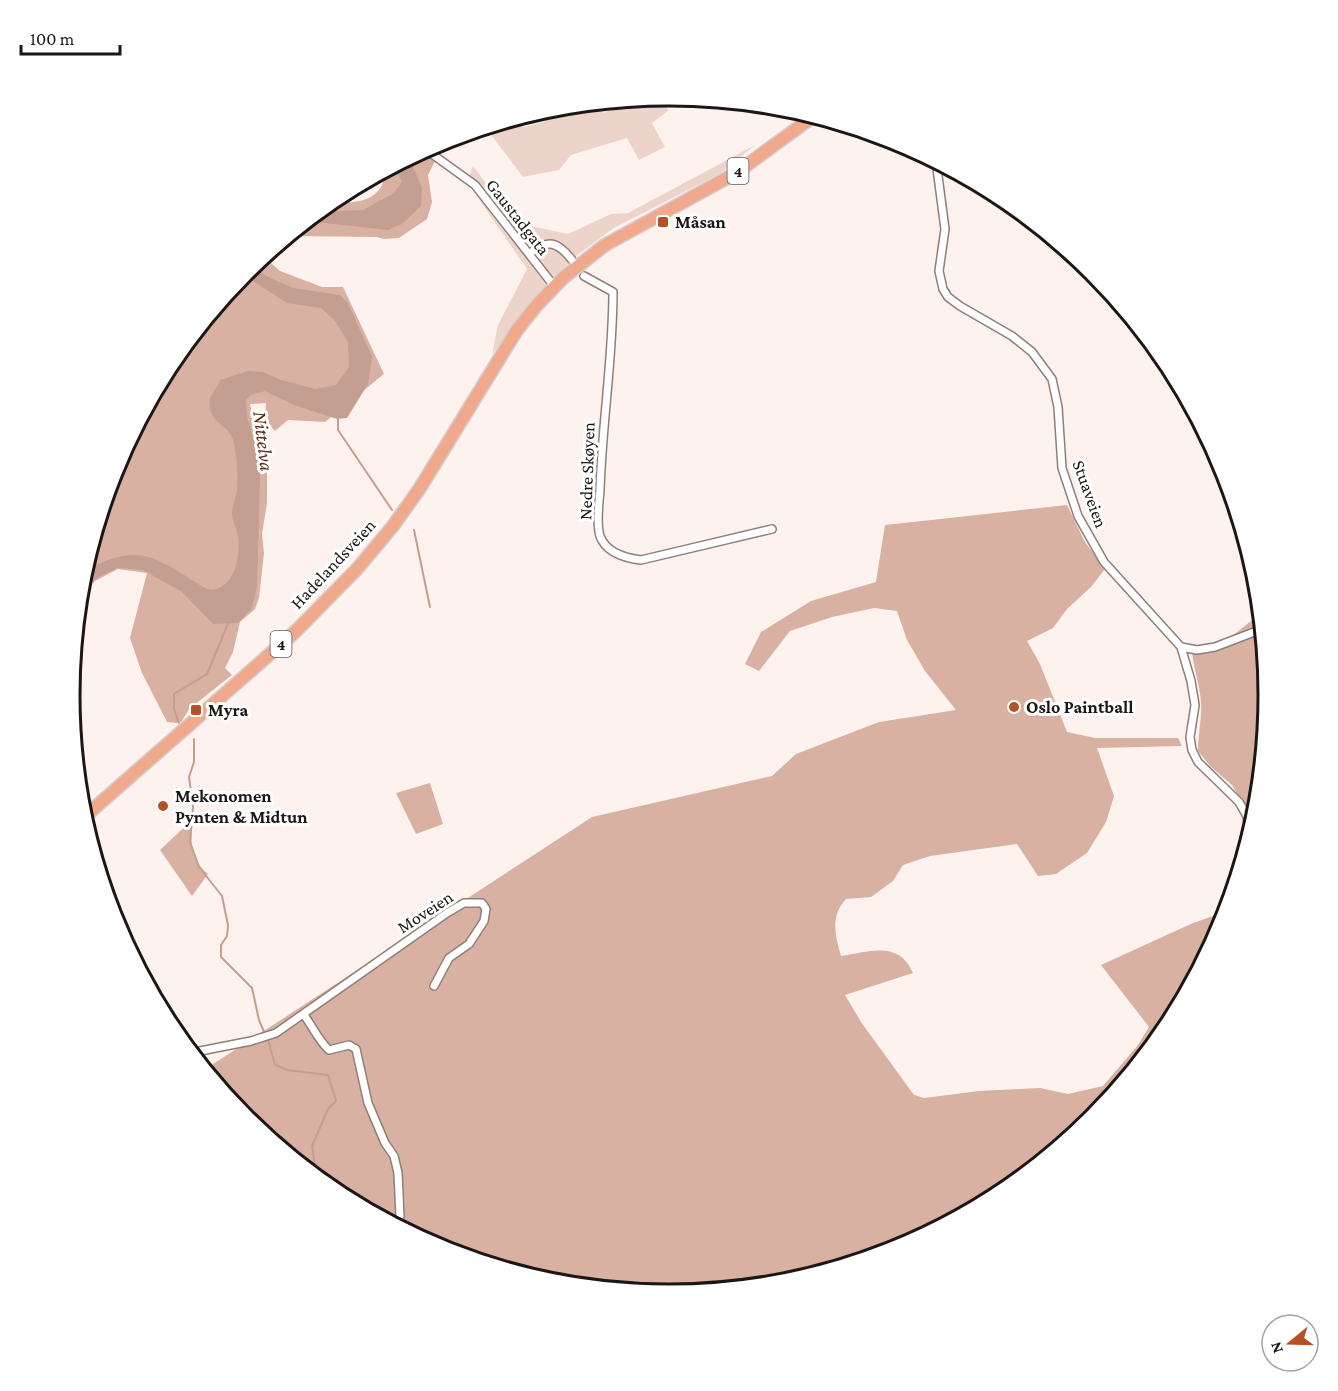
<svg xmlns="http://www.w3.org/2000/svg" width="1338" height="1391" font-family="'Crimson Pro',serif">
	<style>
		.green { fill: #edd4cb }
		.forest { fill: #d8b1a3 }
		.water { fill: #c49e90 }
		.lines { fill: none; stroke-linecap: round; stroke-linejoin: round }
		.stream { stroke: #c49e90; stroke-width: 2 }
		.street-casing { stroke: #8f7f79; stroke-width: 10 }
		.highway-casing { stroke: #d2d0d0; stroke-width: 15 }
		.street { stroke: #fff; stroke-width: 7 }
		.highway { stroke: #f1a98e; stroke-width: 12 }
		.poi-dot { fill: #b65025; stroke: #fff; stroke-width: 2 }
		.labels { text-anchor: middle; dominant-baseline: central; stroke-width: 6; stroke-linejoin: round; paint-order: stroke }
		.shield { fill: #fff; stroke: #605c5a; stroke-width: 1.5 }
		.shield-label { font-size: 16px; font-weight: bold; fill: #1c1614 }
		.street-label { font-size: 18px; fill: #1c1614; stroke: #fff }
		.poi-label { font-size: 18px; font-weight: bold; fill: #1c1614; stroke: #fff; text-anchor: start }
		.water-label { font-size: 20px; font-style: italic; fill: #5c2b17; stroke: #fff }
		.rim { fill: none; stroke: #1c1614; stroke-width: 3 }
	</style>
	<rect width="100%" height="100%" fill="#fdf2ee"/>
	<!-- green -->
	<path class="green" d="M664,96L668,111L652,123L665,147L639,160L627,138L571,155L559,170L523,177L492,136L496,124L517,118L523,127L544,122L564,106L600,102L603,113L637,99Z
		M755,145L721,173L614,228L576,256L541,290L492,354L498,325L527,269L467,182L473,166L516,223L568,234L611,214L628,213Z"/>
	<!-- forest -->
	<path class="forest" d="M422,151L435,161L428,175L432,202L427,219L399,238L384,239L377,237L288,236L327,204L334,205C340,200 345,203 353,202C371,201 386,190 384,171Z
		M263,256L280,271L322,287H343L384,374L325,422L288,420L275,431L265,420L266,403L250,404L255,425L267,461V503L262,534L264,553L259,598L255,609L240,622L233,652L225,668L232,675L189,709L182,721L177,723L167,722L142,673L130,638L147,573L118,569L95,581L79,599L81,578L115,466L170,362L245,271Z
		M1067,505L1085,542L1105,569L1091,587L1067,609L1053,628L1027,641L1040,664L1067,732L1095,738H1178L1182,746L1097,748L1114,796L1106,822L1087,853L1056,874L1038,876L1017,844L930,856L903,865L893,881L871,897L846,899C830,916 835,935 841,956C869,952 899,940 913,973L845,995L861,1022L914,1095L924,1098L979,1091L1040,1088L1068,1094L1103,1086L1138,1045L1149,1027L1101,965L1193,923L1228,911L1223,925L1168,1029L1093,1120L1002,1195L898,1250L786,1284L669,1295L552,1284L439,1250L335,1194L244,1120L204,1070L592,817L772,776L796,754L879,722L956,710L925,671L907,640L897,611L874,608L832,617L790,631L759,671L745,664L761,632L811,601L876,582L885,525Z
		M1261,613L1269,696L1257,813L1254,824L1253,820L1232,785L1210,766L1198,751C1198,735 1202,718 1201,703C1200,684 1193,668 1192,650L1226,641Z
		M430,783L443,824L416,834L396,793Z
		M193,819C190,840 190,859 208,874L192,896L160,850Z"/>
	<!-- water -->
	<path class="water" d="M409,157L422,188L421,206L402,224L388,230L306,221L317,212L363,210L394,193L402,182L394,166Z
		M253,264L264,275L293,288L340,295L348,303L372,357L368,384L347,418L337,419L294,405L265,391L251,395L246,400L247,416L258,456L260,475L257,586L252,608L238,623L213,624L182,592L143,570L117,568L90,582L79,592L83,572C138,541 154,556 203,587C212,592 220,589 227,582C238,571 240,550 238,535C236,528 232,520 232,513C232,505 236,498 237,490C238,474 237,455 233,440C229,425 213,425 210,408C207,394 217,391 220,380L248,371L263,372L281,380L315,389L336,385L349,367L348,342L335,321L321,308L287,303L242,274Z"/>
	<g class="lines">
		<!-- stream -->
		<path class="stream" d="M338,419V430L392,510
			M414,530L430,607
			M179,723L174,709V694L207,674L229,621
			M194,739V762L189,777L193,807L190,842L199,867L222,896L228,925L227,936L221,945V957L252,988L259,1020L265,1034
			M1253,805L1258,791
			M1251,812L1253,828
			M268,1040L275,1065L287,1070L328,1075L336,1101L328,1109L312,1146L317,1179"/>
		<!-- street casing -->
		<g class="street-casing">
			<path id="street" d="M425,149L475,185L554,286
				M936,161L945,229L939,271L943,289L948,297L960,306L1012,336L1032,352L1052,379L1058,407L1062,468L1078,516L1104,562L1181,647L1191,681L1195,705L1190,737L1192,750L1198,762L1239,802L1247,816L1250,837
				M529,254C548,238 558,242 572,260
				M584,276L613,292C613,358 602,424 600,490C599,503 596,523 600,536C606,553 625,558 641,560L772,529
				M1181,647L1197,650L1215,647L1262,629
				M304,1015C313,1027 318,1040 329,1050L349,1045L356,1049L368,1103L385,1143L394,1156L398,1173L400,1217L397,1227
				M190,1053L251,1041L276,1033L447,913L464,903H482L486,909L484,921L469,944L449,958L434,986"/>
		</g>
		<!-- highway casing -->
		<g class="highway-casing">
			<path id="highway" d="M82,819L296,631L357,569L393,526L420,488L517,330L537,305L563,278L605,245L736,173L814,116"/>
		</g>
		<!-- street -->
		<use href="#street" class="street"/>
		<!-- highway -->
		<use href="#highway" class="highway"/>
	</g>
	<!-- markers -->
	<g class="poi-dot">
		<rect x="657" y="216" width="12" height="12" rx="3"/>
		<circle cx="1014" cy="707" r="6"/>
		<rect x="190" y="704" width="12" height="12" rx="3"/>
		<circle cx="163" cy="806" r="6"/>
	</g>
	<g class="labels">
		<!-- shield labels -->
		<g class="shield">
			<rect x="727.5" y="158" width="21" height="26" rx="4.5"/>
			<rect x="270.5" y="631" width="21" height="26" rx="4.5"/>
		</g>
		<g class="shield-label">
			<text x="738" y="171">4</text>
			<text x="281" y="644">4</text>
		</g>
		<!-- street labels -->
		<g class="street-label">
			<text transform="translate(518 217) rotate(52)">Gaustadgata</text>
			<text transform="translate(587 471) rotate(-88)">Nedre Skøyen</text>
			<text transform="translate(1090 494) rotate(70)">Stuaveien</text>
			<text transform="translate(333 564) rotate(-47)">Hadelandsveien</text>
			<text transform="translate(425 912) rotate(-33)">Moveien</text>
		</g>
		<!-- poi labels -->
		<g class="poi-label">
			<text x="675" y="222">Måsan</text>
			<text x="1026" y="707">Oslo Paintball</text>
			<text x="208" y="710">Myra</text>
			<text x="175" y="796">Mekonomen<tspan x="175" dy="21">Pynten &amp; Midtun</tspan></text>
		</g>
		<!-- water labels -->
		<g class="water-label">
			<text transform="translate(264 441) rotate(83)">Nittelva</text>
		</g>
	</g>
	<!-- crop -->
	<path d="M0 0H1338V1391H0ZM80 695a589 589 0 1 1 1178 0a589 589 0 1 1-1178 0Z" fill="#fff" fill-rule="evenodd"/>
	<path class="rim" d="M80 695a589 589 0 1 1 1178 0a589 589 0 1 1-1178 0Z"/>
	<!-- north arrow -->
	<g transform="translate(1290 1343) rotate(251)"><circle r="28" fill="#ffffff" stroke="#a4a2a1" stroke-width="1.5"/>
	<path d="M0-4.5L10 22L0 15L-10 22Z" fill="#b65025"/>
	<text y="-9" font-size="16" font-weight="bold" text-anchor="middle" fill="#1c1614">N</text>
	</g>
	<!-- scale -->
	<path d="M21 45v9h99v-9" fill="none" stroke="#1c1614" stroke-width="3"/>
	<text x="30" y="45" font-size="18" fill="#1c1614" stroke="#ffffff" stroke-width="4.5" paint-order="stroke">100 m</text>
</svg>
